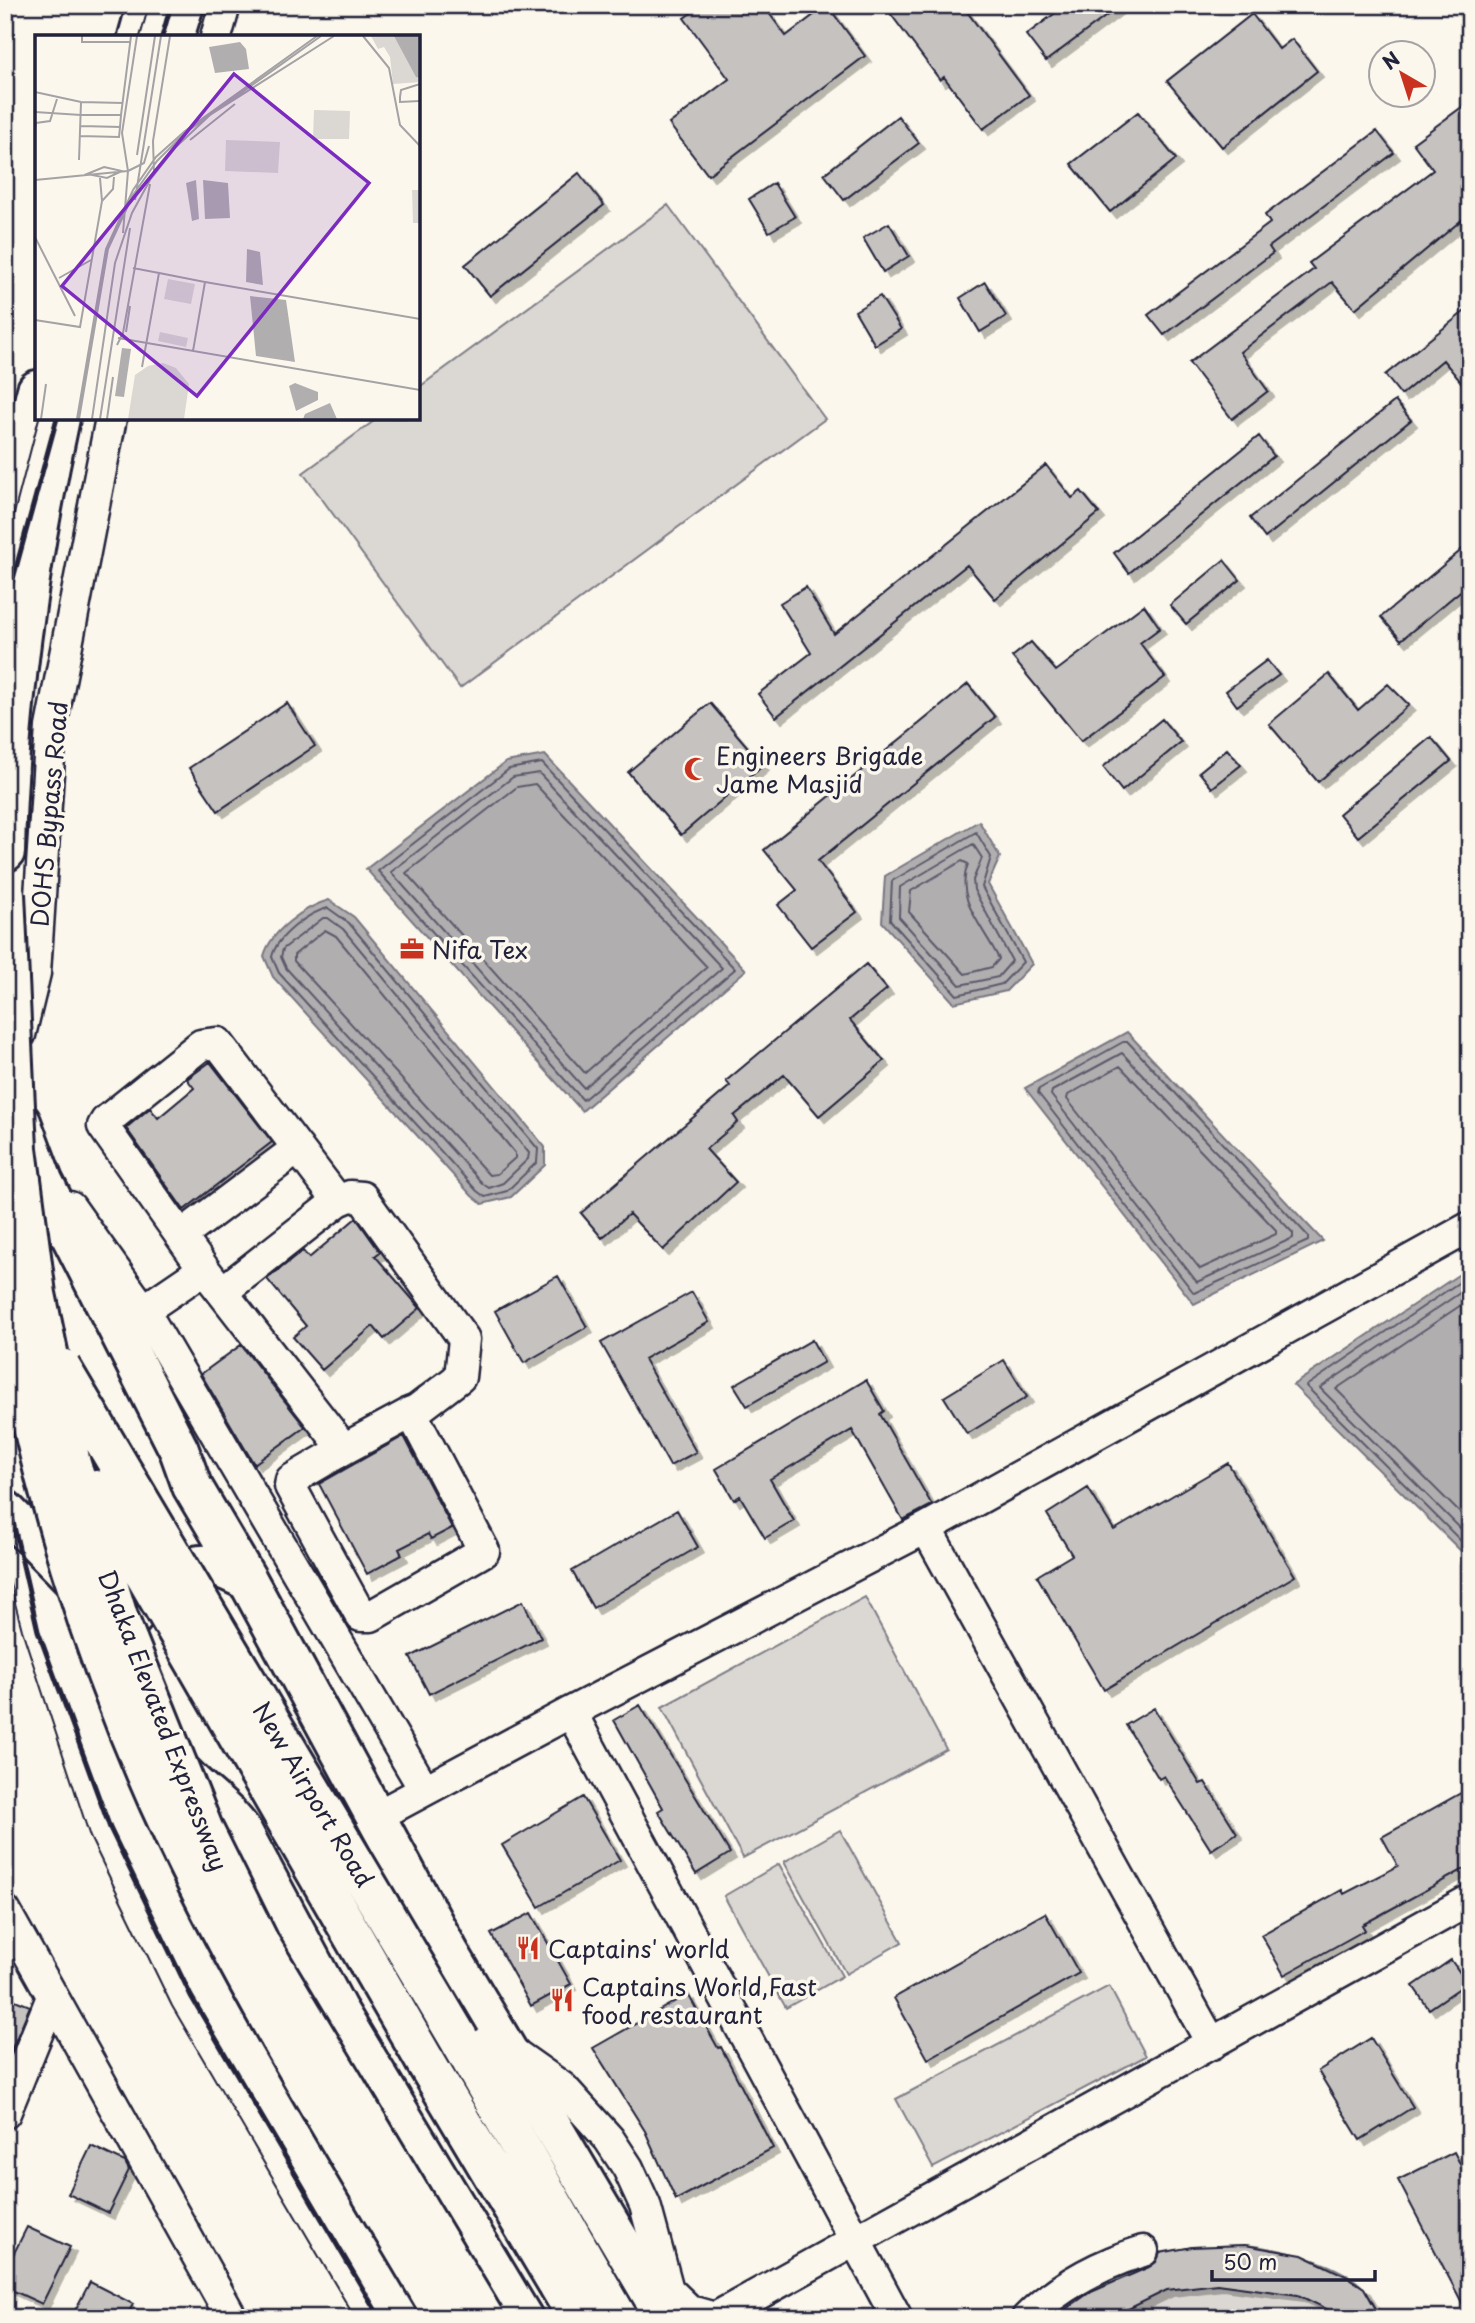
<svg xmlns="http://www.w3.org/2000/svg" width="1475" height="2323" font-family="'Playpen Sans',sans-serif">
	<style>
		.green { fill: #dbd8d3; stroke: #7e7d87; stroke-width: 2 }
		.water { fill: #b1aeb0; stroke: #787681; stroke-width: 2 }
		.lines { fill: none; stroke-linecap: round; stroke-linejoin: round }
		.shore { stroke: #5b5a6a; stroke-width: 2 }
		.building { fill: #c6c2c0; stroke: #22223b; stroke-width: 2; filter: url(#shadow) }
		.minor-casing { stroke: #22223b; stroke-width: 35 }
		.major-casing { stroke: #22223b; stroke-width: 44 }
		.highway-casing { stroke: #22223b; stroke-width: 44 }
		.minor { stroke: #fbf7ec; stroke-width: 30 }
		.major { stroke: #fbf7ec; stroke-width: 38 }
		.highway { stroke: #fbf7ec; stroke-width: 38 }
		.tram { stroke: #22223b; stroke-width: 2 }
		.rail { stroke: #22223b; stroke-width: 5 }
		.highway-bridge-casing { stroke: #22223b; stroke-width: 44; stroke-linecap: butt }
		.highway-bridge { stroke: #fbf7ec; stroke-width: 38 }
		.labels { text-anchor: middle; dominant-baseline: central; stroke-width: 7; stroke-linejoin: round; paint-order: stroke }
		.poi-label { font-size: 24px; fill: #22223b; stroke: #fbf7ec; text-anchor: start }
		.street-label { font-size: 24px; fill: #22223b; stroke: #fbf7ec }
		.inset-road { fill: none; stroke: #a4a2a5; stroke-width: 2 }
		.view { fill: #7b2cbf; fill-opacity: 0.15; stroke: #7b2cbf; stroke-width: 3.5 }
		.inset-edge { fill: none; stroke: #22223b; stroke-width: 3.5 }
	</style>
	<defs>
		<filter id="shadow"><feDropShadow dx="6" dy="6" stdDeviation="0" flood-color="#0004"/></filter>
	</defs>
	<rect width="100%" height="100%" fill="#fbf7ec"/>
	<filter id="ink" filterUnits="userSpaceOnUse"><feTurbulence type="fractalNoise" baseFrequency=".0143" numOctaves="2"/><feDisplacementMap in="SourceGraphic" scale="14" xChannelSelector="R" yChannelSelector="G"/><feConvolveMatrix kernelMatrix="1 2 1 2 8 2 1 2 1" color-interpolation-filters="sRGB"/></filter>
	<g filter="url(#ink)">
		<!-- green -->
		<path class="green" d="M668,205L825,419L460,688L303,473L378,418H418V388Z
			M865,1597L946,1749L743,1858L662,1707Z
			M840,1830L902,1942L846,1974L784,1862Z
			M779,1864L842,1976L786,2008L724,1896Z
			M1109,1986L1146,2056L933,2168L896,2099Z
			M1245,2245C1278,2248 1343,2263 1365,2290C1371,2298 1376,2309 1381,2318H1044L1132,2262L1192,2247Z"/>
		<!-- water -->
		<path class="water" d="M545,755L746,970L582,1111L366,869L506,762Z
			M979,821L1000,857L988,884L1032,964L1006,991L954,1003L882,922L885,876Z
			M329,900L354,917L545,1147V1165L511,1197L482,1204L472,1196L273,977L264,956C271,931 304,907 329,900Z
			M1127,1032L1323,1241L1194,1304L1025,1088Z
			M1470,1267V1560L1293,1385Z"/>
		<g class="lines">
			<!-- shore -->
			<path class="shore" d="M542,763L735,969L583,1100L378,871L509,769Z
				M539,773L722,968L584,1088L391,872L513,777Z
				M535,784L707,967L585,1073L406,873L517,787Z
				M976,832L991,857L982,887L1023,962L1002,984L957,995L890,920L892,881Z
				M973,844L982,858L973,880L974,890L1012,961L998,977L960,985L899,917L900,887Z
				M962,861L968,864C954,900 984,927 999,959L992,967L965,974L909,912L911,891Z
				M328,908L349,923L538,1149L537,1162L507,1191L485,1197L477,1191L279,973L272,957C276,937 309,912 328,908Z
				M323,918H328L343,929L529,1153L528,1159L503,1183L489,1188L483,1184L286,968L281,957L283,949Z
				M325,930L336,936L515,1153V1158L497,1174L489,1175L294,961V955Z
				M1123,1042H1128L1308,1236V1241L1194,1293L1038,1093L1039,1089Z
				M1122,1053L1293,1233V1238L1197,1282L1051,1095L1052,1091Z
				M1120,1066L1276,1230V1234L1200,1269L1067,1099L1068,1095Z
				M1470,1275L1306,1386L1470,1550
				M1470,1286L1320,1388L1470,1538
				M1470,1299L1336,1389L1470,1523"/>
		</g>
		<!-- building -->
		<path class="building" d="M702,5H763L786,36L827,5L865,56L708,175L669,124L729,79L684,18Z
			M884,5H962L1029,95L983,129L944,77L940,80Z
			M1066,5H1121L1046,61L1026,35Z
			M1252,14L1279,49L1292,39L1317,71L1222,147L1167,81Z
			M1470,101V213L1355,309L1332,282L1240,352L1268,391L1232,419L1189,363L1314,269L1309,263L1433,170L1413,143Z
			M1138,112L1176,159L1110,212L1071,164Z
			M898,116L919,143L844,200L824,174Z
			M1377,131L1394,153L1269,247L1273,253L1164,335L1148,315L1270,223L1265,215Z
			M579,173L604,205L490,296L465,265Z
			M774,183L795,217L769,232L749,199Z
			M889,223L909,256L883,272L863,238Z
			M985,282L1006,316L980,332L960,298Z
			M880,296L901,329L875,345L855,311Z
			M1470,307V393L1443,360L1401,395L1385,375Z
			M1395,401L1411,420L1265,538L1250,518Z
			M1259,436L1274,456L1129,573L1114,553Z
			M1046,465L1072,498L1081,491L1099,513L995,599L967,565L776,717L758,694L811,653L780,603L806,587L834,634Z
			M1470,543V583L1401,640L1381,617Z
			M1224,560L1240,580L1186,624L1170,605Z
			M1144,605L1160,628L1140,643L1165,677L1081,741L1012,657L1031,642L1056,671Z
			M1267,660L1279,675L1237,706L1226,691Z
			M1329,674L1358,710L1388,684L1409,705L1318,782L1269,724Z
			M968,684L995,717L818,861L857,912L811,947L778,905L797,890L764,850Z
			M287,703L315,746L218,811L189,768Z
			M710,703L763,765L681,835L628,772Z
			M1162,719L1181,742L1122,791L1103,767Z
			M1431,737L1451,761L1358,837L1339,814Z
			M1227,749L1241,765L1212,788L1199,772Z
			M866,964L887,989L850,1020L884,1061L819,1116L784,1075L734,1116L738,1122L706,1149L736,1182L663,1250L629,1214L602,1238L581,1213L730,1086L726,1081Z
			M210,1062L272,1142L184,1210L126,1128L150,1108L158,1118L194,1088L187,1079Z
			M356,1218L380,1252L375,1256L420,1308L384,1339L373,1326L322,1370L293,1337L306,1326L267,1279L303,1251L309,1258Z
			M558,1276L587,1327L524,1363L495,1311Z
			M692,1292L709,1322L644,1359L696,1452L670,1466L601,1343Z
			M812,1340L824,1362L747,1406L734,1385Z
			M241,1345L305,1427L254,1464L201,1374Z
			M1004,1360L1027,1397L967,1434L944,1397Z
			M866,1380L884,1411L880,1414L932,1505L903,1520L852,1430L770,1479L794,1521L765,1538L740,1496L734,1500L716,1469Z
			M404,1436L452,1528L431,1539L428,1534L399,1549L402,1555L367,1574L319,1484Z
			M1228,1463L1295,1576L1104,1690L1037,1576L1072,1555L1047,1514L1088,1488L1114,1530Z
			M677,1510L698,1547L593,1608L572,1571Z
			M523,1601L541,1638L429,1694L410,1657Z
			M640,1705L730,1853L696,1874L658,1811L663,1808L614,1720Z
			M1154,1708L1200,1784L1205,1782L1237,1833L1211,1850L1164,1776L1159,1779L1126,1725Z
			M1470,1788V1866L1362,1925L1365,1930L1284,1975L1261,1935L1342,1890L1344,1894L1398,1866L1382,1837Z
			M583,1797L620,1860L539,1907L502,1845Z
			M531,1913L571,1984L531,2006L491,1934Z
			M1045,1913L1079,1973L928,2059L894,1998Z
			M1451,1960L1467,1983L1429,2009L1413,1986Z
			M688,1994L718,2048L721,2047L773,2148L676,2200L645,2131L593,2048Z
			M5,1996L30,2006L5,2065Z
			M1371,2038L1413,2107L1360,2140L1318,2071Z
			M91,2146L125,2162L129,2170L108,2213L68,2194Z
			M1454,2152L1470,2183V2318L1398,2180Z
			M27,2227L70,2247L42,2304L5,2287V2271Z
			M1245,2245L1302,2255L1344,2275L1364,2288L1381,2318H1340L1337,2314L1298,2295L1217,2284L1167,2290L1110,2318H1053L1089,2293L1149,2267L1156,2262L1160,2253L1192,2247Z
			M90,2282L133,2304L126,2318H71Z"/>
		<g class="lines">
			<!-- minor casing -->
			<g class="minor-casing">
				<path id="minor" d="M216,37L225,5
					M20,1035L35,973L51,727L111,418
					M70,1207L144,1311L424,1789
					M181,1236L298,1148
					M204,1269L103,1126L106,1121L201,1045L218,1043L338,1201
					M119,1327L204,1269L222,1292L344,1449L418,1409L460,1377L464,1339L362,1197L350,1196L338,1201L222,1292
					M344,1449L291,1480L290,1486L361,1616H371L484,1551L411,1412
					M926,1528L1470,1227
					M375,1817L571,1712
					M5,1911L232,2318
					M512,2052L563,2088L609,2139L628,2168L645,2205L668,2290L690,2311L715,2318
					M5,2113L52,1997
					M715,2318L1470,1900
					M897,2318L571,1712L926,1528L1212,2044
					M1027,2318C1060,2285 1098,2265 1143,2251"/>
			</g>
			<!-- major casing -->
			<g class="major-casing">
				<path id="major" d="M21,1122L43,1181L179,1450L192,1486L248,1581L450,1954L656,2302L662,2318
					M5,1510L82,1588
					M119,1635C137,1612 170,1568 201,1565C216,1563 235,1575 248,1581
					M176,1766C197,1791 225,1806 243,1833L337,2009L523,2318"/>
			</g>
			<!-- highway casing -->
			<g class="highway-casing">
				<path id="highway" d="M138,37L147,5
					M174,37L184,5
					M5,538L18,461L37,390
					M5,852C8,706 29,561 60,418
					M460,2041L618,2318
					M425,2061L578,2318"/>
			</g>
			<!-- minor -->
			<use href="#minor" class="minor"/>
			<!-- major -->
			<use href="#major" class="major"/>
			<!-- highway -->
			<use href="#highway" class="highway"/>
			<!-- tram -->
			<path class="tram" d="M140,37L149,5
				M5,548L39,418
				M5,1565L22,1630L90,1837L172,2006L355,2318"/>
			<!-- rail -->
			<path class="rail" d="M162,37L171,5
				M5,608L57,418
				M5,1487L38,1631L110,1828L191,1996L380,2318"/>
			<!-- highway-bridge casing -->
			<g class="highway-bridge-casing">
				<path id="highway-bridge" d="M5,894L17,1149L36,1294L71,1464L118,1617L204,1831L260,1944L484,2318
					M5,1280C34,1473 93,1664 176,1840C254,2005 353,2161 445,2318
					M61,1368L460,2041
					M96,1490L425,2061"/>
			</g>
			<!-- highway-bridge -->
			<use href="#highway-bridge" class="highway-bridge"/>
		</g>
	</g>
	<!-- icons -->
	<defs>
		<g id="mosque-bare" transform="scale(1.89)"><path d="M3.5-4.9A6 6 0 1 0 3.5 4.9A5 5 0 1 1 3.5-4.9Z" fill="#c8321e" stroke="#fbf7ec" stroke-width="2.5" paint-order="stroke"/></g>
		<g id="office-bare" transform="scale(1.89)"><path d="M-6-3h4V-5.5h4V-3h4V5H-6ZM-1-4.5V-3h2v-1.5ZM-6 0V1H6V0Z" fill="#c8321e" stroke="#fbf7ec" stroke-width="2.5" paint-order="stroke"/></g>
		<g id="restaurant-bare" transform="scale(1.89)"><path d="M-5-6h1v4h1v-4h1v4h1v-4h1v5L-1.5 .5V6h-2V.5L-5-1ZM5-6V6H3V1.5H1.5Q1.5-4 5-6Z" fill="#c8321e" stroke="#fbf7ec" stroke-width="2.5" paint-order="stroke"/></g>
	</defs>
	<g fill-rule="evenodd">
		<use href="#mosque-bare" x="696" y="769"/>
		<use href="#office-bare" x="412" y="949"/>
		<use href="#restaurant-bare" x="528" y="1948"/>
		<use href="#restaurant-bare" x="562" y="2000"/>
	</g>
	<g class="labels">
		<!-- poi labels -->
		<g class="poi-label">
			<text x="716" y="755">Engineers Brigade<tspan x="716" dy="28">Jame Masjid</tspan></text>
			<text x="432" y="949">Nifa Tex</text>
			<text x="548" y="1948">Captains' world</text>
			<text x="582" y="1986">Captains World,Fast<tspan x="582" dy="28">food restaurant</tspan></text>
		</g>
		<!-- street labels -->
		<g class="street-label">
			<text transform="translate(48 814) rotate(-85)">DOHS Bypass Road</text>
			<text transform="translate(164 1720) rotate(69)">Dhaka Elevated Expressway</text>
			<text transform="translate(314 1794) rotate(59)">New Airport Road</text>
		</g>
	</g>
	<!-- overview -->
	<g transform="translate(35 35)">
		<rect width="385" height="385" fill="#fbf7ec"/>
		<path d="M336,1H385V47L358,49L355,22L349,12L343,14ZM279,75L315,76L314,104H278ZM191,105L245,107L243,138L190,136ZM377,155H385V188H378ZM133,244L160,249L156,269L129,264ZM125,297L153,303L151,312L123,306ZM128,328L141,333L154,349L149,384H93L100,340L113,331Z" fill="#dbd8d3"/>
		<path d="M359,1H385V43L381,42ZM205,7L211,14L214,34L180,38L174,12ZM161,145L164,184L157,186L151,148ZM168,145L193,148L195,183L170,184ZM212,214L225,217L228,250L211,247ZM215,261L251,265L260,327L221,321ZM87,313L96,314L89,362L80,361ZM260,348L283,357V365L261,376L254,351ZM295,368L302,384H268L270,379Z" fill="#b1aeb0"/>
		<path class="inset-road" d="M47,1V7H95M328,1L354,33L365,90L385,111M385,49L366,55L365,62V67L385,66M0,57L46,67L88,68M0,77L46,80M0,93L1,88L15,86L22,64M45,101L84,102L85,92L46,91L85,92L86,80H46H86L96,1M155,105L200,69M102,120L120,1M44,125L46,67M69,132L87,136L72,143L52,139ZM93,136L109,128L114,111M119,138L118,106L135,1M65,143L67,166M0,145L93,136M100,165L126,1M88,198L93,136L87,98L102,1M0,202L40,281M98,233L124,238M24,243L56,225M170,247L385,284M0,285L45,292L67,166L78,154L79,142M91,297L95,271M83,303L385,355M82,310L88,298L115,149M107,332L124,238L170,247L158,316M6,384L11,349M42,384L71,214L98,155L121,122L150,96L282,1M44,384L73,214L98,160L122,126L150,98L286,1M57,384L80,228L97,178L115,145L141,112L175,80L299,1M65,384L95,193M72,384L78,342"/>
		<path class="view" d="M199,39L334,148L162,361L27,251Z"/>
		<rect width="385" height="385" class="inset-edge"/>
	</g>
	<!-- margin -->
	<rect width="1475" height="2323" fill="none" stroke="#fbf7ec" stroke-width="28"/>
	<rect x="14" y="14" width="1447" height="2295" fill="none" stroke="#22223b" stroke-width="2.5" filter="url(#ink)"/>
	<!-- north arrow -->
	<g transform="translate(1402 74) rotate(321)"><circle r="33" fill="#fbf7ec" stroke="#a4a2a5" stroke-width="2"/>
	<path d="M0-5L12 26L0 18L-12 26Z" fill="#c8321e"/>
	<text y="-10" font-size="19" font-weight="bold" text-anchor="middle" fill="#22223b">N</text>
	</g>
	<!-- scale -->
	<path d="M1212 2270v10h163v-10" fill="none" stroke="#22223b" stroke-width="3.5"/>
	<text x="1223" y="2270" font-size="21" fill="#22223b" stroke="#fbf7ec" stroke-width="5" paint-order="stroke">50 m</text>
</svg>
